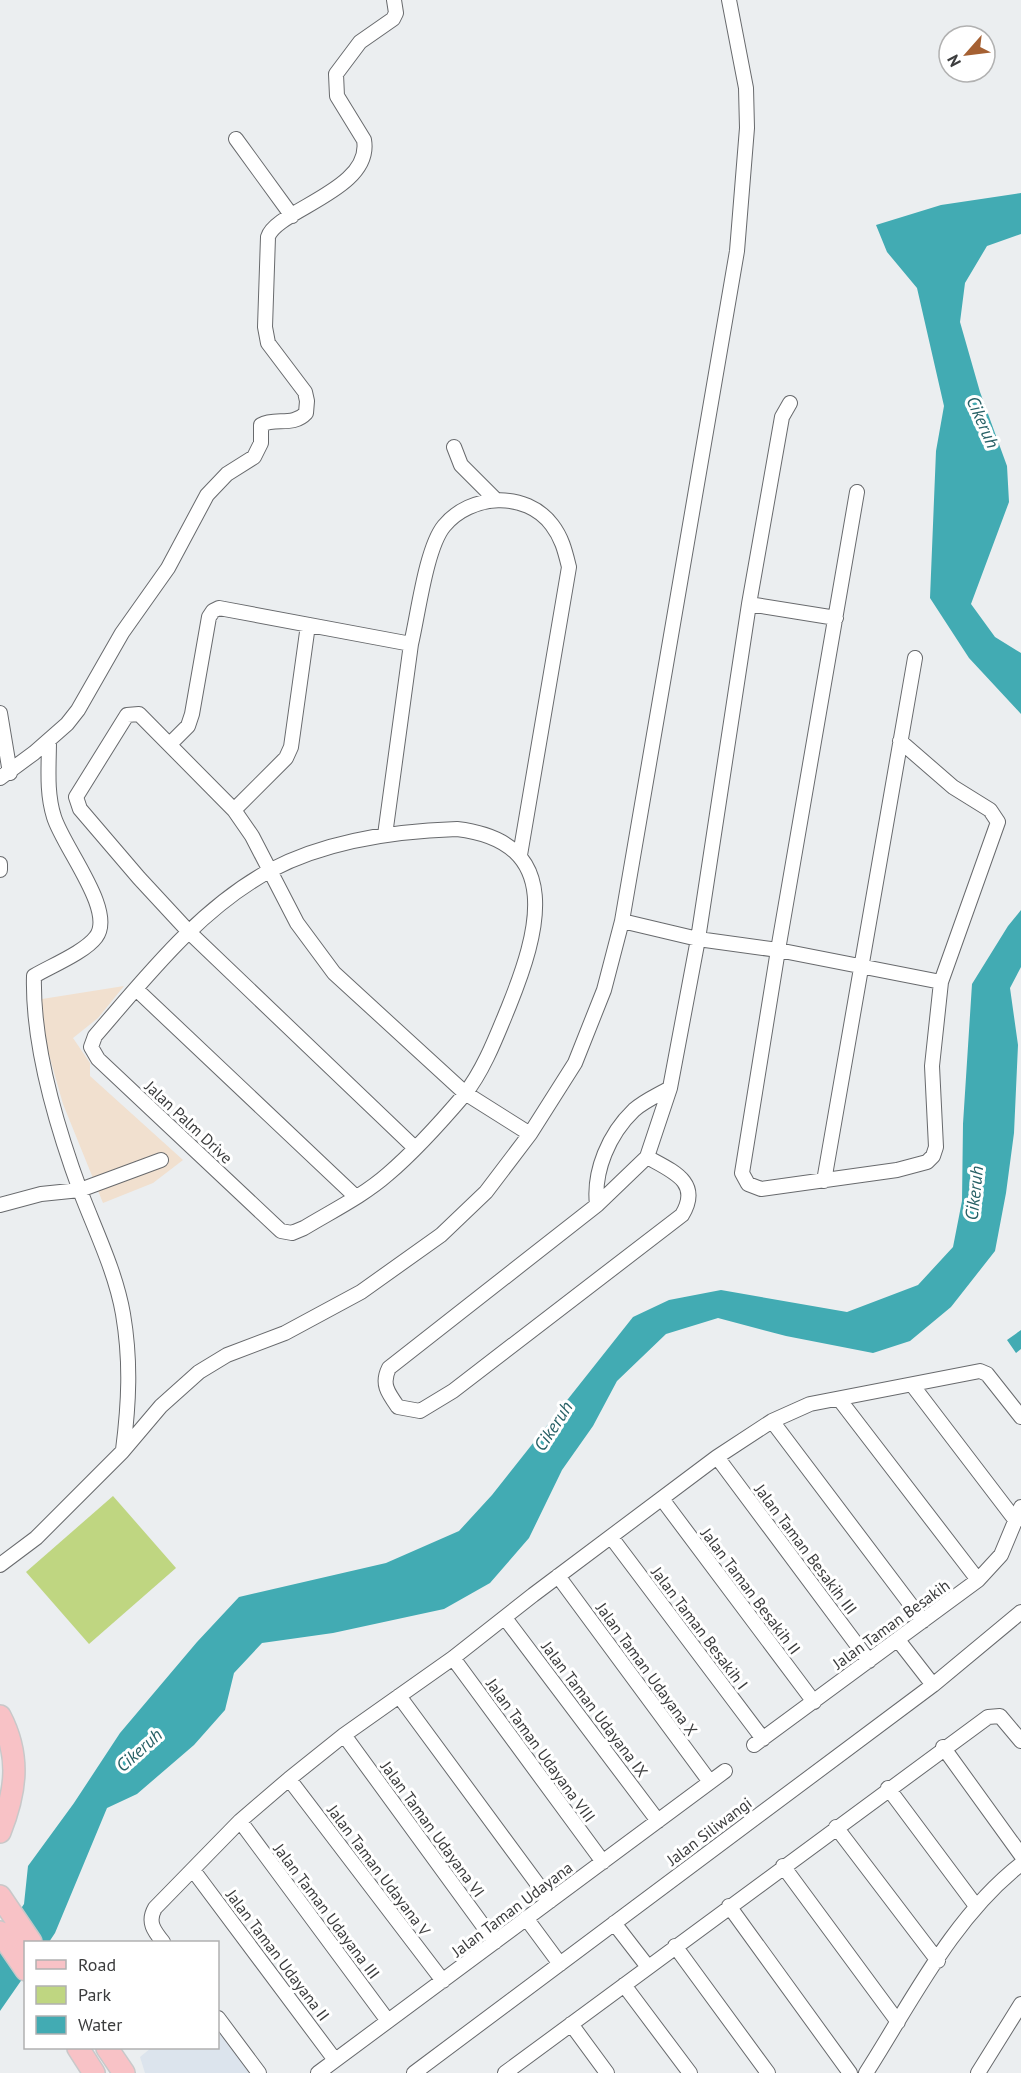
<svg xmlns="http://www.w3.org/2000/svg" width="1021" height="2073" font-family="'PT Sans',sans-serif">
	<style>
		.commercial { fill: #f1e0cf }
		.built { fill: #dce4ed }
		.green { fill: #bfd681 }
		.water { fill: #42abb3 }
		.lines { fill: none; stroke-linecap: round; stroke-linejoin: round }
		.street-casing { stroke: #686a6d; stroke-width: 16 }
		.primary-casing { stroke: #c8c8c9; stroke-width: 24 }
		.street { stroke: #fff; stroke-width: 14 }
		.primary { stroke: #f8c2c6; stroke-width: 21 }
		.labels { text-anchor: middle; dominant-baseline: central; stroke-width: 6; stroke-linejoin: round; paint-order: stroke }
		.street-label { font-size: 16px; fill: #3b3c3d; stroke: #fff }
		.water-label { font-size: 18px; font-style: italic; fill: #286166; stroke: #fff }
	</style>
	<rect width="100%" height="100%" fill="#ebeef0"/>
	<!-- commercial -->
	<path class="commercial" d="M124,986L98,1018L73,1038L90,1063V1076L183,1160L153,1183L103,1203L63,1104L42,1030V999Z"/>
	<!-- built -->
	<path class="built" d="M218,2031L249,2073H145L140,2057L151,2048H218Z"/>
	<!-- green -->
	<path class="green" d="M113,1496L176,1568L89,1644L26,1572Z"/>
	<!-- water -->
	<path class="water" d="M1021,193V234L987,246L965,283L960,322L980,392L1007,466L1009,502L971,604L995,637L1021,653V714L969,658L930,598L936,451L944,406L917,288L887,252L876,225L941,205Z
		M1021,910V967L1010,988L1018,1045L1014,1133L1006,1193L995,1251L951,1307L910,1341L873,1353L786,1336L718,1318L666,1334L617,1381L593,1426L562,1470L529,1538L490,1583L444,1609L333,1633L262,1643L234,1673L225,1710L194,1745L137,1794L107,1808L55,1933L49,1942H26L25,1975L0,2011V1940L24,1904L28,1866L74,1803L120,1733L197,1642L239,1597L386,1563L459,1531L492,1495L633,1317L669,1300L721,1290L847,1312L918,1285L953,1247L962,1201L963,1124L972,984L1008,926Z
		M1021,1330V1349L1016,1353L1007,1340Z"/>
	<g class="lines">
		<!-- street casing -->
		<g class="street-casing">
			<path id="street" d="M236,139L292,216
				M454,447L461,465L495,499
				M857,492L778,950L742,1173L748,1184L761,1189L897,1170L927,1162L933,1156L936,1147L932,1066L941,982L998,822L990,810L953,787L900,741
				M749,604L836,618
				M411,644C418,615 426,548 444,526C470,494 526,490 552,525C562,538 565,551 569,567L520,855
				M0,713L10,773
				M49,740C49,766 46,792 54,817C63,847 116,911 96,937C85,952 51,966 34,976C32,1045 57,1128 81,1193C96,1232 116,1273 123,1314C131,1361 129,1403 123,1450
				M171,743L188,726L192,714L209,617L213,611L219,608L411,644L385,835
				M0,778L34,753L67,724L78,710L122,633L168,568L207,495L227,474L254,457L261,443V425C275,417 293,427 306,413L307,401L305,392L268,343L265,327L268,237C276,210 373,190 364,140L337,96L336,74L360,42L393,19L396,13L394,0
				M234,810L286,758L291,747L308,625
				M457,829C566,842 538,934 509,1006C497,1035 484,1070 464,1095C441,1122 415,1151 388,1174C363,1196 332,1211 304,1228L292,1233L281,1231L98,1059L91,1047L95,1036C147,976 200,908 271,870C326,841 395,831 457,829Z
				M0,864V870
				M622,921L698,939L749,604L782,417L790,403
				M136,989L356,1197
				M415,1148L189,932L139,878L80,809L76,797L127,715L139,714L234,810L252,836L297,923L334,973L465,1093L530,1134
				M647,1157C672,1171 702,1182 682,1215L453,1391L420,1411L398,1407C388,1393 381,1384 389,1368L597,1205L647,1157L670,1088L698,939L778,950L941,982
				M824,1181L915,658
				M0,1205L41,1194L80,1190L161,1160
				M597,1205C593,1171 609,1134 634,1110C644,1101 658,1095 670,1088
				M913,1386L1016,1521
				M839,1399L978,1580
				M772,1421L923,1621
				M717,1457L869,1661
				M662,1499L814,1702
				M611,1537L763,1739
				M0,1565L36,1538L122,1452L161,1406L199,1372L227,1355L285,1333L361,1292L441,1235L486,1192L530,1134L575,1063L604,990L622,921L737,251L747,128L746,88L729,0
				M558,1576L710,1782
				M505,1618L658,1821
				M898,1640L933,1685
				M453,1658L603,1862
				M399,1696L550,1901
				M344,1735L495,1942
				M754,1745L978,1580L1001,1555L1021,1507
				M943,1747L1021,1855
				M289,1779L443,1981
				M888,1788L976,1906
				M240,1821L388,2021
				M836,1827L938,1961
				M783,1866L898,2022
				M193,1870L335,2060
				M729,1906L850,2073
				M526,1918L560,1964
				M614,1923L648,1967
				M163,1942C154,1931 147,1922 155,1908L240,1821L289,1779L344,1735L453,1658L533,1595L717,1457L772,1421L810,1404L980,1371L987,1374L1021,1417
				M675,1946L768,2073
				M624,1985L690,2073
				M218,2018L259,2073
				M571,2024L607,2073
				M318,2073L725,1771
				M414,2073L933,1685L1021,1612
				M505,2073L988,1717L1000,1716L1021,1741
				M866,2073C912,2001 953,1917 1021,1864
				M978,2073L1021,2004"/>
		</g>
		<!-- primary casing -->
		<g class="primary-casing">
			<path id="primary" d="M0,1716C21,1756 16,1792 0,1832
				M0,1896L31,1942
				M0,1932L26,1970
				M78,2048L94,2073
				M107,2048L124,2073"/>
		</g>
		<!-- street -->
		<use href="#street" class="street"/>
		<!-- primary -->
		<use href="#primary" class="primary"/>
	</g>
	<g class="labels">
		<!-- street labels -->
		<g class="street-label">
			<text transform="translate(189 1122) rotate(43)">Jalan Palm Drive</text>
			<text transform="translate(806 1549) rotate(53)">Jalan Taman Besakih III</text>
			<text transform="translate(751 1591) rotate(53)">Jalan Taman Besakih II</text>
			<text transform="translate(891 1624) rotate(-36)">Jalan Taman Besakih</text>
			<text transform="translate(700 1628) rotate(53)">Jalan Taman Besakih I</text>
			<text transform="translate(647 1669) rotate(54)">Jalan Taman Udayana X</text>
			<text transform="translate(595 1709) rotate(53)">Jalan Taman Udayana IX</text>
			<text transform="translate(541 1750) rotate(54)">Jalan Taman Udayana VIII</text>
			<text transform="translate(433 1829) rotate(54)">Jalan Taman Udayana VI</text>
			<text transform="translate(709 1831) rotate(-37)">Jalan Siliwangi</text>
			<text transform="translate(379 1870) rotate(53)">Jalan Taman Udayana V</text>
			<text transform="translate(512 1909) rotate(-37)">Jalan Taman Udayana</text>
			<text transform="translate(327 1911) rotate(53)">Jalan Taman Udayana III</text>
			<text transform="translate(278 1955) rotate(53)">Jalan Taman Udayana II</text>
		</g>
		<!-- water labels -->
		<g class="water-label">
			<text transform="translate(983 422) rotate(66)">Cikeruh</text>
			<text transform="translate(974 1193) rotate(-84)">Cikeruh</text>
			<text transform="translate(553 1426) rotate(-57)">Cikeruh</text>
			<text transform="translate(139 1750) rotate(-42)">Cikeruh</text>
		</g>
	</g>
	<!-- legend -->
	<rect x="24" y="1941" width="195" height="108" fill="#ffffff" stroke="#b1b1b1" stroke-width="1.5"/>
	<rect x="36" y="1960" width="30" height="9" fill="#f8c2c6" stroke="#b1b1b1" stroke-width="1.5"/>
	<text x="78" y="1971" font-size="18" fill="#3b3c3d">Road</text>
	<rect x="36" y="1986" width="30" height="18" fill="#bfd681" stroke="#b1b1b1" stroke-width="1.5"/>
	<text x="78" y="2001" font-size="18" fill="#3b3c3d">Park</text>
	<rect x="36" y="2016" width="30" height="18" fill="#42abb3" stroke="#b1b1b1" stroke-width="1.5"/>
	<text x="78" y="2031" font-size="18" fill="#3b3c3d">Water</text>
	<!-- north arrow -->
	<g transform="translate(967 54) rotate(242)"><circle r="28" fill="#ffffff" stroke="#b1b1b1" stroke-width="1.5"/>
	<path d="M0-4.5L10 22L0 15L-10 22Z" fill="#a56032"/>
	<text y="-9" font-size="16" font-weight="bold" text-anchor="middle" fill="#3b3c3d">N</text>
	</g>
</svg>
